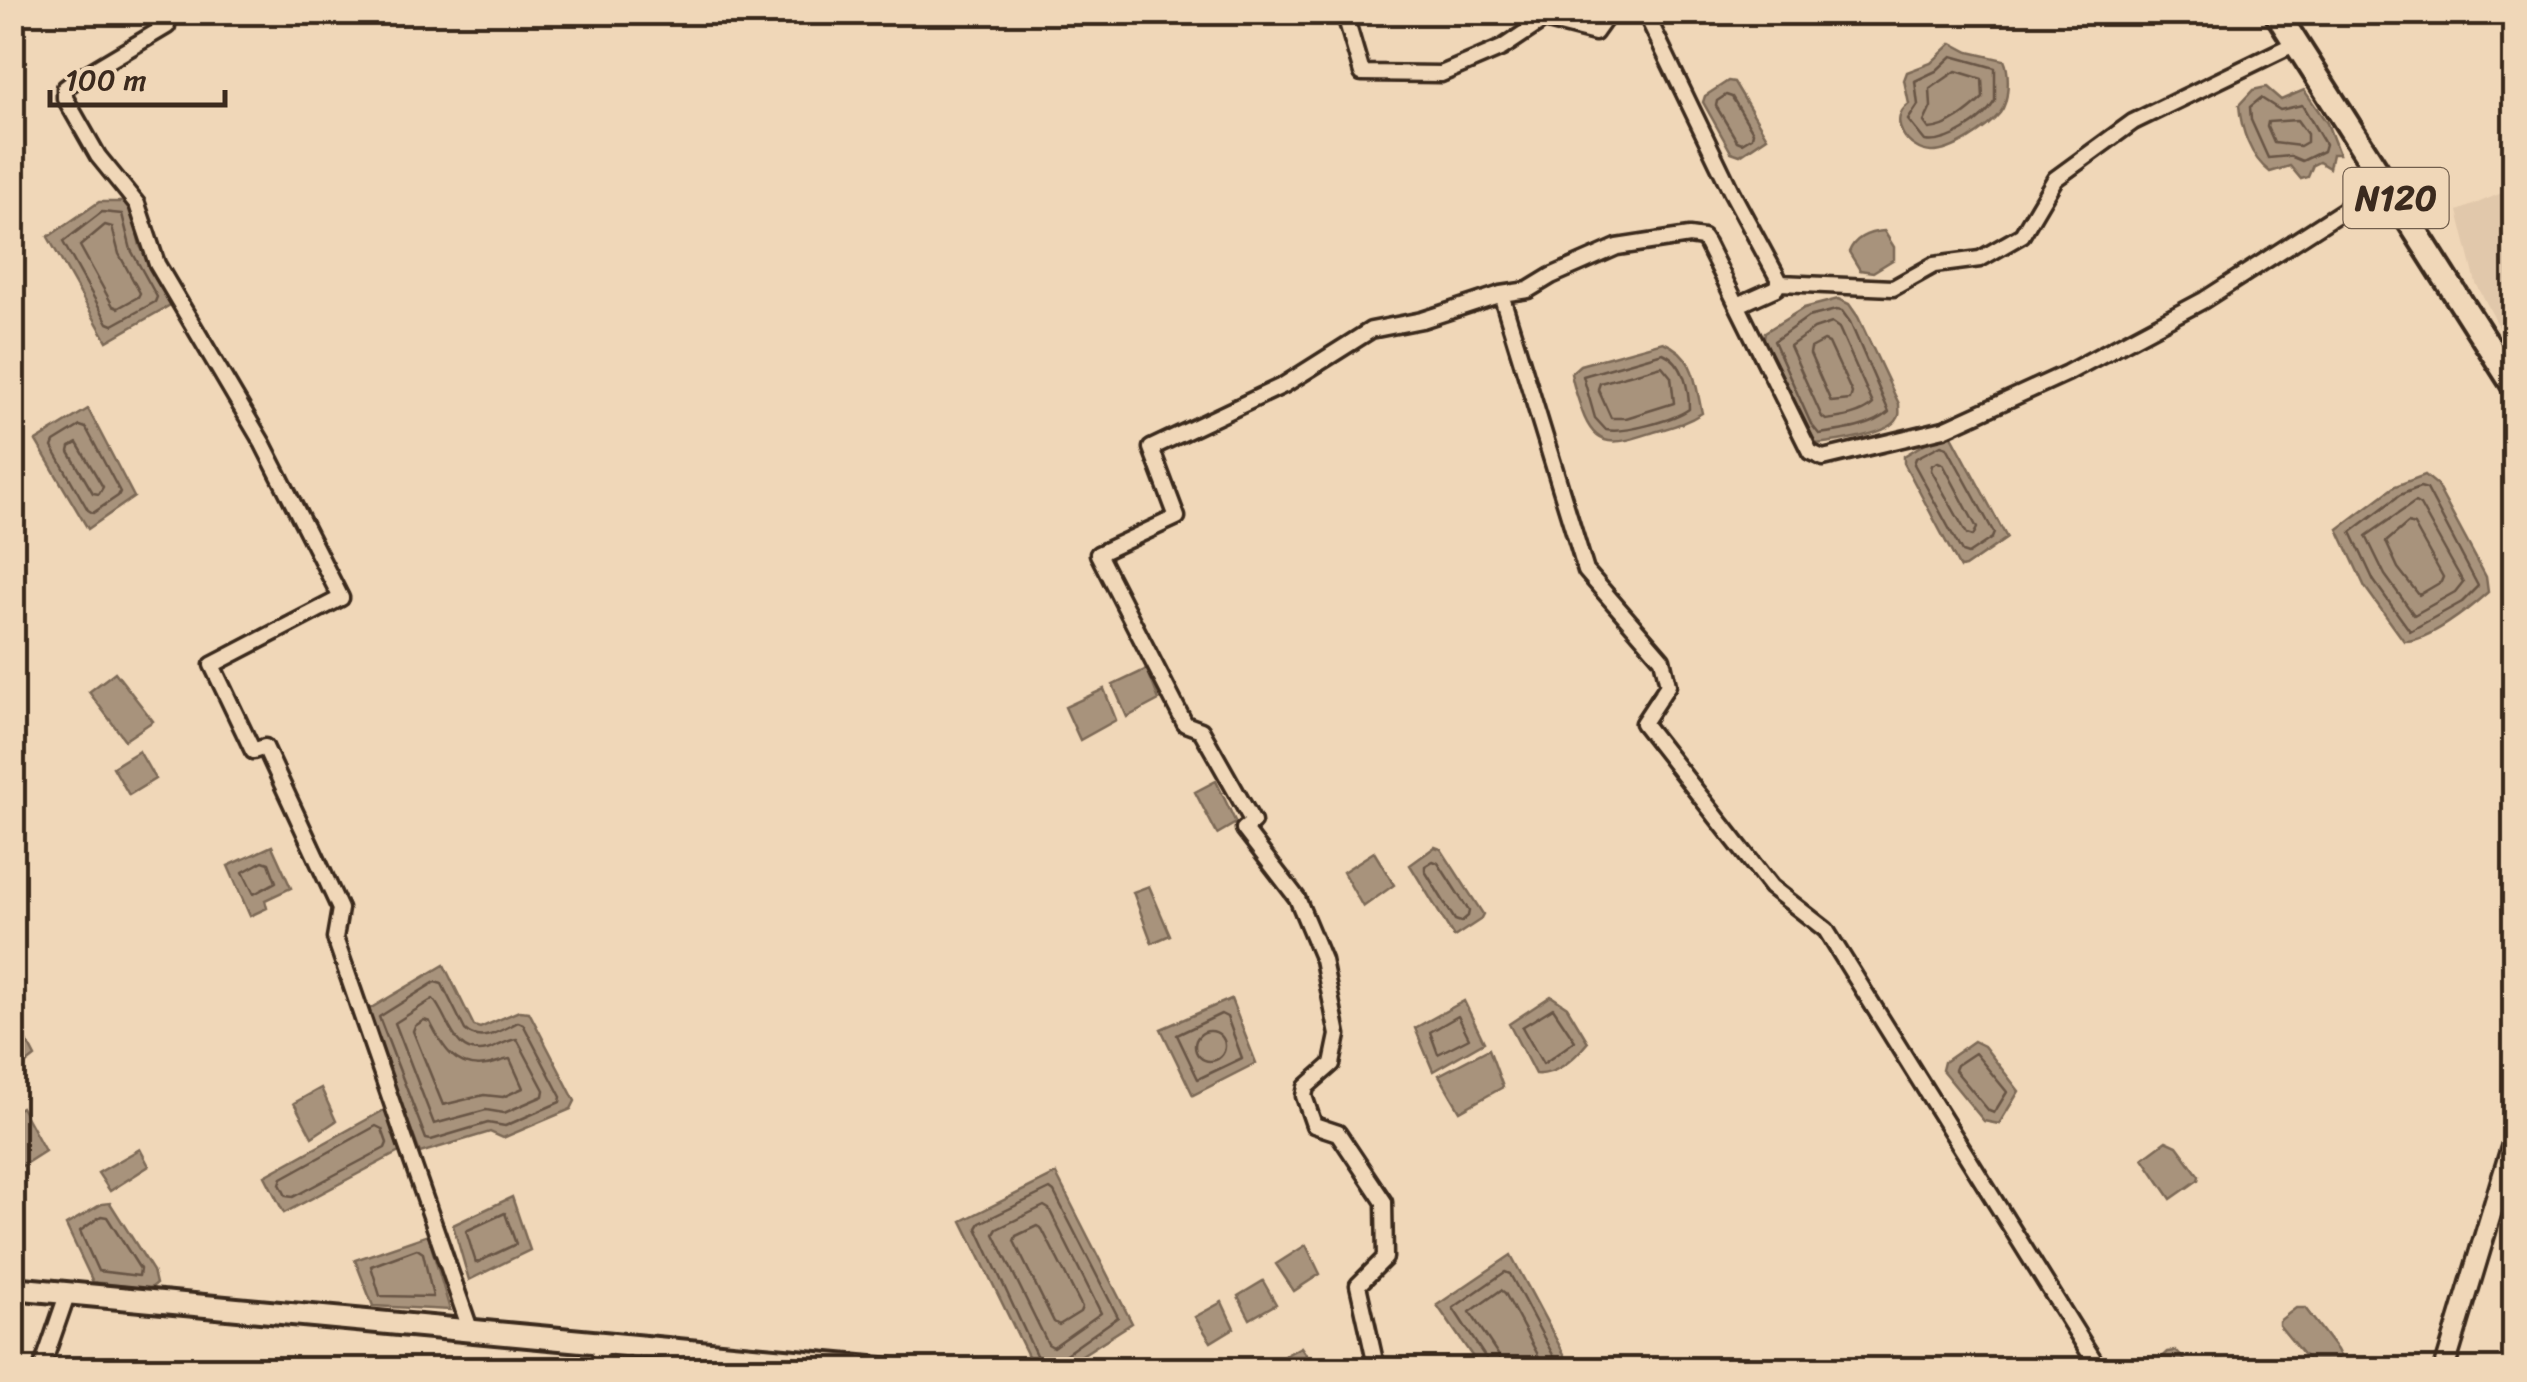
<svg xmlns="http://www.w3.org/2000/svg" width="2527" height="1382" font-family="Sriracha,sans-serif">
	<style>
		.built { fill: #e1c8ab }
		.water { fill: #a8937c; stroke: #7c6956; stroke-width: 2.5 }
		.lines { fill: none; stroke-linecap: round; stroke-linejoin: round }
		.shore { stroke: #675444; stroke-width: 2.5 }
		.minor-casing { stroke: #3b2a1e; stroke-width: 21 }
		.tertiary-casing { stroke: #3b2a1e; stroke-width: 25 }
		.secondary-casing { stroke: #3b2a1e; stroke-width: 28 }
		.trunk-casing { stroke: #3b2a1e; stroke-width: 30 }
		.minor { stroke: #f0d7b8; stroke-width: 14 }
		.tertiary { stroke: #f0d7b8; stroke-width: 18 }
		.secondary { stroke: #f0d7b8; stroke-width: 20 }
		.trunk { stroke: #f0d7b8; stroke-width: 22 }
		.labels { text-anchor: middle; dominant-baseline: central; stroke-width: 8; stroke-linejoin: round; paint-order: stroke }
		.shield { fill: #f0d7b8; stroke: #715e4c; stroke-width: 2.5 }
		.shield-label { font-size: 35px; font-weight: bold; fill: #3b2a1e }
	</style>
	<rect width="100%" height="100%" fill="#f0d7b8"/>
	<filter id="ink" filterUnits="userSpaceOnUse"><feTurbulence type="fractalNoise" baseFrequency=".01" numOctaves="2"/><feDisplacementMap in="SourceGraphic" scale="20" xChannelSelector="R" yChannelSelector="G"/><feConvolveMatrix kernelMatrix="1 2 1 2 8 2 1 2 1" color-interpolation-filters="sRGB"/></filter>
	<g filter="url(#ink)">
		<!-- built -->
		<path class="built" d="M2514,188V356L2476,283L2458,211Z"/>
		<!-- water -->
		<path class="water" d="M1952,43L1969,52L2004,60C2010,73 2009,102 2000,113C1987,129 1952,153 1931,152C1908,151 1886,120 1909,104L1904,80L1907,72L1931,63Z
			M1728,81L1734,82L1767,137L1740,155L1731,152L1703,102L1705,96Z
			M2266,87L2281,100L2304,90L2327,123L2339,154H2332L2329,168L2319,162L2313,165L2308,177L2301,179L2290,166L2270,172C2250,157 2241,129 2239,105L2253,90Z
			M99,202H130L140,246L172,304L107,341L48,237Z
			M1884,231L1894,247V259L1873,272L1860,270L1849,252C1855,237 1869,232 1884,231Z
			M1838,299L1849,304L1858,317L1899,404C1899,411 1901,415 1896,421C1885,435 1834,442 1816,444L1809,440L1763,343L1765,332L1804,308Z
			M1663,342C1695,355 1695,382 1702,413C1685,424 1670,427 1651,433C1617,444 1596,451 1582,411C1578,398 1573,386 1571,373L1580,365Z
			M88,409L134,497L88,529L36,441Z
			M1944,432L1952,436L2007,538L1965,567L1960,568L1904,463V456Z
			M2425,475L2436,484L2486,577L2488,592C2470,608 2428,642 2404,641L2365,587L2338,529L2395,486Z
			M1147,669L1159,700L1127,717L1113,685Z
			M115,672L153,721L125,740L89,692Z
			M1104,689L1116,720L1080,740L1065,707Z
			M139,751L155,779L129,795L113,767Z
			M1216,781L1236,823L1217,834L1195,792Z
			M272,846L291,888L265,900L267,908L250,916L228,866Z
			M1435,847L1441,849L1483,914L1480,920L1454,937L1410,865Z
			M1374,852L1394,885L1363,907L1343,872Z
			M1149,886L1170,935L1152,943L1133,892Z
			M444,965L474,1026L480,1028L519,1011L529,1012L575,1101L571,1109L503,1138L490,1132L420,1153L366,1011Z
			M1551,996L1567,1007L1588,1042C1575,1058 1556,1076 1535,1074L1509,1024Z
			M1231,999L1256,1063L1193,1095L1161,1029Z
			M1464,1001L1484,1042L1433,1071L1415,1028Z
			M12,1012L35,1057L13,1074H12Z
			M1974,1041L1984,1046L2019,1091L1999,1124L1984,1121L1942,1070L1944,1062Z
			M1489,1049L1503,1087L1460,1111L1439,1075Z
			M321,1088L336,1121L312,1137L294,1103Z
			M21,1107L45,1151L17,1169L13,1162V1112Z
			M386,1109L401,1151L284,1213L265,1176Z
			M2166,1141L2177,1146L2199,1176L2198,1180L2171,1199L2143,1158Z
			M140,1149L149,1166L110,1191L98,1173Z
			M1056,1174L1132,1323L1060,1369L1033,1366L962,1221Z
			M512,1197L530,1250L469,1280L453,1225Z
			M110,1203L153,1271L156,1284L149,1289L93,1282L66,1225L102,1204Z
			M428,1235L450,1310L373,1306L355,1260Z
			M1306,1245L1320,1274L1294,1291L1276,1264Z
			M1511,1255L1572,1369H1481L1437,1305Z
			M1263,1281L1276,1304L1250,1319L1238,1296Z
			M1222,1302L1234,1328L1211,1342L1195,1317Z
			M2296,1308H2305L2337,1350L2340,1356L2328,1369H2315L2279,1325V1321Z
			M1301,1347L1316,1369H1261Z
			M2176,1351L2193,1369H2150L2168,1352Z"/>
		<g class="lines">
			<!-- shore -->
			<path class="shore" d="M1952,56L1995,68V101C1983,121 1948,145 1925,141L1908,120L1918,105L1915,81L1936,71Z
				M1956,71L1982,79L1983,98C1969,111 1949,128 1929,129L1924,122L1931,107L1930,89Z
				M1726,95L1732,97L1753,132L1752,137L1742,143L1737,141L1716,106L1717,101Z
				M2261,98L2280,110L2302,105L2325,144L2323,151L2302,161L2290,156L2268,158L2251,120L2250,107Z
				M2297,120L2307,134V142L2300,146L2274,143L2267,127L2268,122Z
				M102,212L122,214L131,250L157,297L155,302L113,325L108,323L63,242Z
				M105,225L112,227L119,254L140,293L138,297L118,308L113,306L80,246Z
				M1836,310L1842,311L1850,322L1889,412C1873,427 1841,431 1819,434L1811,424L1774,341L1808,317Z
				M1832,323L1839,328L1873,404C1862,415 1841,418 1826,420L1822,417L1790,346L1814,329Z
				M1824,341L1829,343L1852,393L1850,400L1831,402L1810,354L1811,348Z
				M1663,353C1684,362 1689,389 1689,409C1674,420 1623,434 1606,430L1595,418L1583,376Z
				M1662,366L1671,377L1674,403L1626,418H1611L1598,389L1600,383Z
				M80,426L86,428L120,492L118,496L93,513L88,510L52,447L54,442Z
				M77,443L103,487L99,494L93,493L69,452L70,447Z
				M1941,445L1947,447L1994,533L1992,538L1968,554L1962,552L1914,464L1916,458Z
				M1938,462L1943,464L1977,528L1973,536L1967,534L1931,470L1932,465Z
				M2420,487L2427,489L2478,586L2462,602L2410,631L2374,581L2351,532L2400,495Z
				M2415,502L2420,505L2463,582L2455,592L2414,615L2385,575L2366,536Z
				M2408,523L2414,525L2443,577L2441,582L2419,595L2398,568L2386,542Z
				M263,861L269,863L276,882L254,894L243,872Z
				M1433,861L1438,863L1469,911L1468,916L1461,922L1455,920L1425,871V866Z
				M435,982L442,984L465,1030C481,1045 501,1030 518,1022L523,1024L561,1097L560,1102L505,1126L488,1123L431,1140L426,1139L379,1017Z
				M433,999C449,1017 453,1058 487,1050C498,1047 507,1040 517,1039L544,1090L543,1096L504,1113L486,1110L434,1124L395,1023Z
				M1553,1008L1575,1041L1543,1064L1522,1027Z
				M1221,1014L1227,1017L1242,1058L1198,1079L1177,1035Z
				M1458,1016L1469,1038L1438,1054L1430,1032Z
				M424,1020L430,1022C442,1046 455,1070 486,1065C494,1064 502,1060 510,1059L523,1088L503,1097L484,1095L443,1105L413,1031L415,1026Z
				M1195 1046a15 15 0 1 1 30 0a15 15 0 1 1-30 0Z
				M1975,1053L2007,1092L1994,1113L1989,1111L1955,1070L1957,1065Z
				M376,1126L382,1129L387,1143L385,1148L293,1197L286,1196L280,1184L282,1178Z
				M1044,1206L1049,1209L1101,1313L1053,1347L1048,1344L994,1234L997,1229Z
				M505,1213L516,1244L476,1263L466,1231Z
				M101,1216L107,1217L140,1269L139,1276L98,1271L80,1231Z
				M1037,1226L1042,1229L1082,1307L1080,1312L1059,1325L1054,1322L1014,1241L1016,1236Z
				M417,1249L423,1253L433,1297L380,1296L371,1266Z
				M1043,1370L977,1228L980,1223L1050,1189L1054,1192L1118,1317L1060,1358L1056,1370
				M1489,1370L1487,1360L1453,1308L1505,1272L1510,1274L1561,1370
				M1502,1370L1499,1356L1470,1312L1501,1290L1505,1293L1546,1370"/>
			<!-- minor casing -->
			<g class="minor-casing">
				<path id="minor" d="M167,12V26L73,82L65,88V98L98,156L137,204L157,264L263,444L341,598L212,665L253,751L265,747L340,909L335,938L470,1329
					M1344,12L1362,73L1441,74L1502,48L1544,20L1595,33L1610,12
					M1645,12L1731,191L1779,280L1776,288L1738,305
					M1780,283L1893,288L1934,265L1980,259L2022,235L2055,179L2133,122L2296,43
					M1501,294L1586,571L1662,659L1668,685L1643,723L1771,887L1826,930L2100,1370
					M596,1341L605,1370
					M41,1370L68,1292
					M1377,1370L1358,1285L1385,1258L1384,1202L1338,1133L1314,1125L1304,1096L1306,1087L1332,1064L1338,1035L1323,960L1297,898L1244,829L1253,822L1201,730L1185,724L1098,554L1177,517L1151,448L1284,385L1371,330L1422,320L1501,294L1528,290L1551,276L1617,247L1689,236L1703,238L1707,244L1810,452L1823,458L1944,429L2067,373L2204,300L2386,183"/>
			</g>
			<!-- tertiary casing -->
			<g class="tertiary-casing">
				<path id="tertiary" d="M2444,1370L2514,1138"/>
			</g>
			<!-- secondary casing -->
			<g class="secondary-casing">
				<path id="secondary" d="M12,1288L893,1370"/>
			</g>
			<!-- trunk casing -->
			<g class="trunk-casing">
				<path id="trunk" d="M2276,12L2514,386"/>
			</g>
			<!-- minor -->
			<use href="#minor" class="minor"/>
			<!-- tertiary -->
			<use href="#tertiary" class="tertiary"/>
			<!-- secondary -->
			<use href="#secondary" class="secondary"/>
			<!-- trunk -->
			<use href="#trunk" class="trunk"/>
		</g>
	</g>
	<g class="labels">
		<!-- shield labels -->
		<rect class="shield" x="2343.5" y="168" width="105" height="60" rx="8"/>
		<g class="shield-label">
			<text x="2396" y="198">N120</text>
		</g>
	</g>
	<!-- margin -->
	<rect width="2527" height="1382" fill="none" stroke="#f0d7b8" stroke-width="50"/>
	<rect x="25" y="25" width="2477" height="1332" fill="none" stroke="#3b2a1e" stroke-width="4" filter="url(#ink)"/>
	<!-- scale -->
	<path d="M50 90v15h175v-15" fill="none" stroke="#3b2a1e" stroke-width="5"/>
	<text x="65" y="90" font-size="30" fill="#3b2a1e" stroke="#f0d7b8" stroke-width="8" paint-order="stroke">100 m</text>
</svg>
